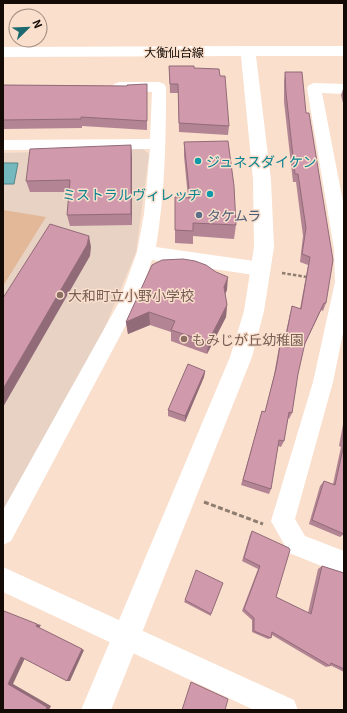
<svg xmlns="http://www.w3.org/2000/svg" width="347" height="713" font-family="Georgia,'Noto Sans JP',serif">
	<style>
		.education { fill: #e7d2c4 }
		.green { fill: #e3b898 }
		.water { fill: #73b8bd; stroke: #568486 }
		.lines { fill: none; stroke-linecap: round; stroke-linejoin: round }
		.path-far1 { stroke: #8f7d70; stroke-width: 2.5; stroke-dasharray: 3.5 2; stroke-linecap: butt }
		.path { stroke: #8f7d70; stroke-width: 3; stroke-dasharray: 5 2.5; stroke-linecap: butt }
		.street { fill: #fff; fill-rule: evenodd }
		.secondary { fill: #fff; fill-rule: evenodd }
		.wall { fill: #b38494 }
		.shaded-wall { fill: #926b78 }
		.building { fill: #d099ac; stroke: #926b78 }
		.culture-dot { fill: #0f9aa8; stroke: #f9dfcc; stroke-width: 1.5 }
		.service-dot { fill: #5c6f8a; stroke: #f9dfcc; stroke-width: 1.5 }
		.education-dot { fill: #8d6e63; stroke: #f9dfcc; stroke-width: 1.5 }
		.labels { text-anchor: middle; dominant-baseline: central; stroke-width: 3; stroke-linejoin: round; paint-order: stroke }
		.far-street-label { font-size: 12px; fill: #140b06; stroke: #f9dfcc }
		.culture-label { font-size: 14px; fill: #0d838f; stroke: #f9dfcc; text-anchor: start }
		.service-label { font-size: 14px; fill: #4e5e75; stroke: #f9dfcc; text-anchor: start }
		.education-label { font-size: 14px; fill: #785e54; stroke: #f9dfcc; text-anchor: start }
	</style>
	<rect width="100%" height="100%" fill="#f9dfcc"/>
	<!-- education -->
	<path class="education" d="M143,149L149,154L136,252L100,339L3,516V153Z"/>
	<!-- green -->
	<path class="green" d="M3,210L46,217L3,286Z"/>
	<!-- water -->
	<path class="water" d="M3,163H18L14,184H3Z"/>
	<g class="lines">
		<!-- path-far1 -->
		<path class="path-far1" d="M282,273L307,277"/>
		<!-- path -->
		<path class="path" d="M204,502L263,524"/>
		<!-- street -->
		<path class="street" d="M119,82H159L164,84L166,87C166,141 165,194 156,247L261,262L267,264L270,269L267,274L261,276L152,260L136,306L11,541L3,545V510L118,304L137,252L144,214L150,149L3,150V140L150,139L152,92L114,90L112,87L114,84Z
			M314,83L344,84V94L322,93L344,207V328L333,382L295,519L305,536L344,551V575L289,553L271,521L313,382L335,282L334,249L307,88L309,85Z
			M3,567L294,700L298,710H254L3,592Z"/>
		<!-- secondary -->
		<path class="secondary" d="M248,46H344V56H256L271,180L274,247L264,311L252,357L111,710H81L230,357L244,311L254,247L253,180L241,56L3,57V47Z"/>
	</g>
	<!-- wall -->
	<path class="wall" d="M169,66L194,68L229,126L228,135L179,132L178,93H170Z
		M285,72L326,303L323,311L321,310L304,346L298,374L292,413L289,419L288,418L284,441L281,447L278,446L271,489L269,494L241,485L262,411L265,412L274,375L279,347L281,340L284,341L290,314L292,306L300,309L308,265L300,262L303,236L296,182H293L284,102V81Z
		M147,84V130L82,126V128L3,129V85L127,86Z
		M344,86V107L341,95Z
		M184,142L236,225L234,239L193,236V244L175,243V197L188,198L184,156Z
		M132,157V225L70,226L67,215L69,192H30L26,181Z
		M206,265L227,290L225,293L227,305L226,317L207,354L171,341V332L150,325L128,334L126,322Z
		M205,371L204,377L185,422L168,416V410Z
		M344,419V534L340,537L309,524L320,486L324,481L333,484L341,447L339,446Z
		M252,531L276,597L308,613L318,569L322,566L344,573V672L330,665V666L326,667L272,635L271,638L268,639L252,632V620L242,611L258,569L242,561L250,535Z
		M185,600L211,614V616L184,602Z"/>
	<!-- shaded-wall -->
	<path class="shaded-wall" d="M131,145L132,157V225L131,214Z
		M89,236L91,247L90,256L3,407V389Z
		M228,277L227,290L223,299L224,287Z
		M324,303L321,310L302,350L305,343Z
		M227,305L226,317L207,354L208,342Z
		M149,312L150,325L128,334L126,322Z
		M205,371L204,377L185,422V416Z
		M37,624L41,625L39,628L84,650L70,681H67L36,626Z
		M21,657L25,658L13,684L51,706L49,710H46L8,684Z"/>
	<!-- building -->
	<path class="building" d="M169,66H194V68L219,69L220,76H225L229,126L179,123L178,84H170Z
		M285,72H302L306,113H309L333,260L326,303H324L305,343L298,374L292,413L289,412L284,441L279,440L271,489L243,480L262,411L265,412L276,369L281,340L285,341L292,306L301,309L310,257L302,254L306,228L298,174H295L286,93Z
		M147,84V121L81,117V119L3,120V85L127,86V85Z
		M228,141L234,186L236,225L193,223V231L175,230V197L190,198L184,142Z
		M131,145V214L67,215L70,180L26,181L30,149Z
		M50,224L89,236L87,245L3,389V298Z
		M183,259L195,261L206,265L216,272L228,277L224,287L227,305L208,342L171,330L175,321L149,312L126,322L152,265L162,260Z
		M188,364L205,371L185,416L168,410Z
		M344,444V534L312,520L324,481L335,485Z
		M252,531L289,548L290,550L276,597L311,614L322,566L344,573V669L331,663L330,666L272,632L271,638L254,631V618L244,609L260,566L244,558Z
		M196,570L223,583L211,614L185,600Z
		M4,611L37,624L36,626L82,649L67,681L21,657L8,684L47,707L46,710H3V612Z
		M191,682L228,699L225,710H182Z"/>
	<!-- markers -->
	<g class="culture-dot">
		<circle cx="198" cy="161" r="4"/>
		<circle cx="210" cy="194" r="4"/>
	</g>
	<circle class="service-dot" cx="199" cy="215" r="4"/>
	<g class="education-dot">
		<circle cx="60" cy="295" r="4"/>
		<circle cx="184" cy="339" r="4"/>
	</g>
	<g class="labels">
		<!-- far-street labels -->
		<g class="far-street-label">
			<text x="174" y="51">大衡仙台線</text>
		</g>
		<!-- culture labels -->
		<g class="culture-label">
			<text x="206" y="161">ジュネスダイケン</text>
			<text x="202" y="194" text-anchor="end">ミストラルヴィレッヂ</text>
		</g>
		<!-- service labels -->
		<g class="service-label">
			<text x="207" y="215">タケムラ</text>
		</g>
		<!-- education labels -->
		<g class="education-label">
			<text x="68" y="295">大和町立小野小学校</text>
			<text x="192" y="339">もみじが丘幼稚園</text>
		</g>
	</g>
	<!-- border -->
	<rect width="347" height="713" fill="none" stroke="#140b06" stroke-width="8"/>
	<!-- north arrow -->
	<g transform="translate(28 28) rotate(67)"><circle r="19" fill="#f9dfcc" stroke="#9d8a7d"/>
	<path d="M0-3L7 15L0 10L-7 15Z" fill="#1c696f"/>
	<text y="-6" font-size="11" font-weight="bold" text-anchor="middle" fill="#140b06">N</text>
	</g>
</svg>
